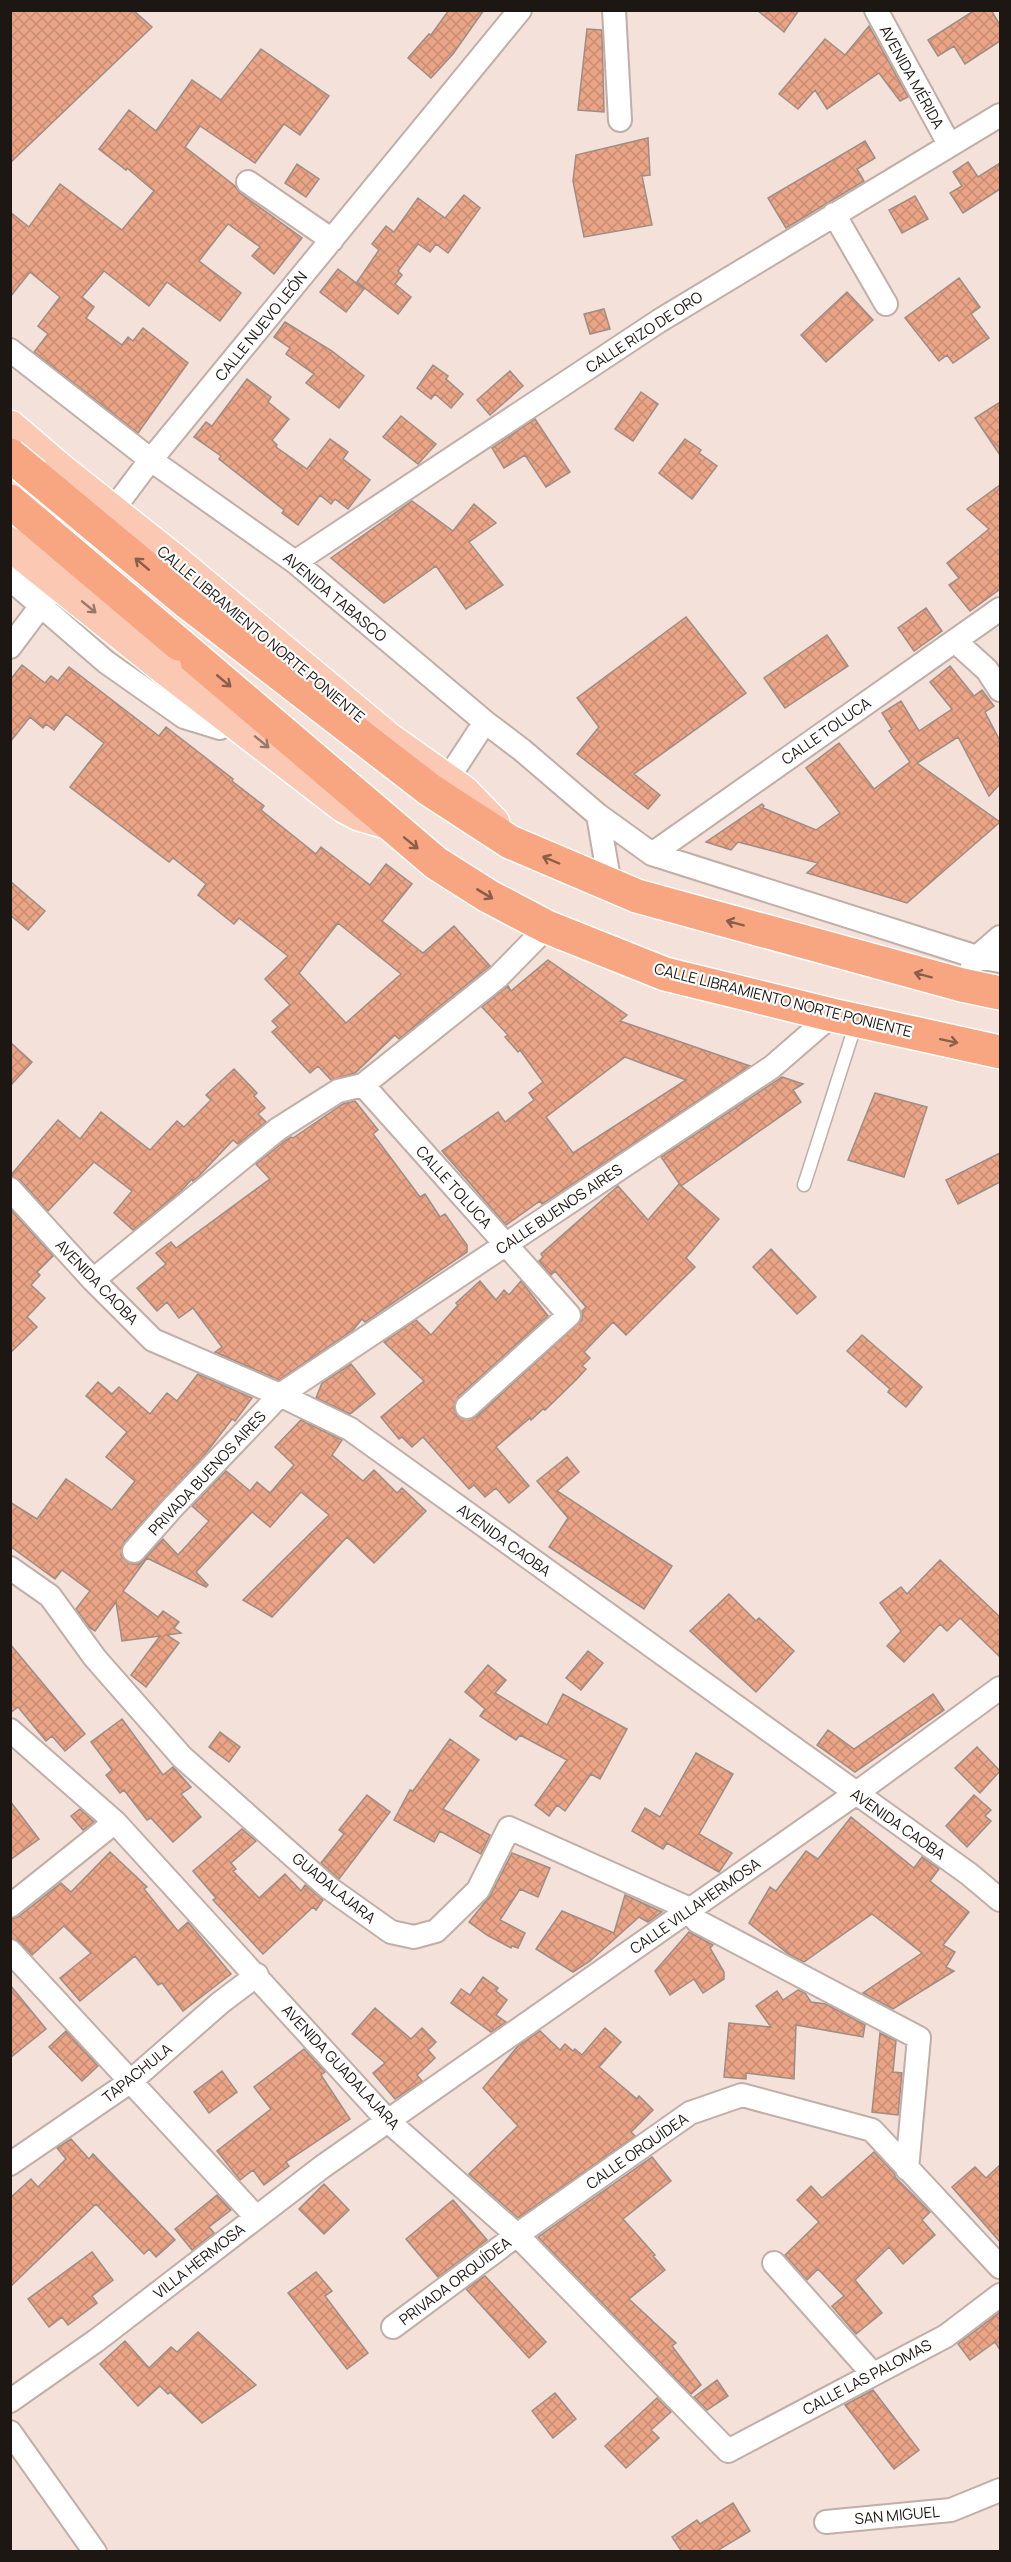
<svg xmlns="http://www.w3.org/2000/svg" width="1011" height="2562" font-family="Manrope,sans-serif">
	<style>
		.building { fill: url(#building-cross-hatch); stroke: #9e8d85; stroke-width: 1.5; fill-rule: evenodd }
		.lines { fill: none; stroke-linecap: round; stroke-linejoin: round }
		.lane-casing { stroke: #c1aea7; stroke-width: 15 }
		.street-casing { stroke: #c1aea7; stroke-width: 26 }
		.primary-casing { stroke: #fff; stroke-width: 36 }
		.highway-casing { stroke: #fff; stroke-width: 36 }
		.lane { stroke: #fff; stroke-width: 12 }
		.street { stroke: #fff; stroke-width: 22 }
		.primary { stroke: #fbc9b3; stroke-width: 33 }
		.highway { stroke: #f8a581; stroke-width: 33 }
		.primary-bridge-casing { stroke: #fff; stroke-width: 36; stroke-linecap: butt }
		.highway-bridge-casing { stroke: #fff; stroke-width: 36; stroke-linecap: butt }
		.primary-bridge { stroke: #fbc9b3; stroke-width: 33 }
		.highway-bridge { stroke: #f8a581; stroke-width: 33 }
		.oneway { stroke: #8a5e4a }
		.oneway2 { stroke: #97796b }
		.labels { text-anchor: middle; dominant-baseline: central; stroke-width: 4.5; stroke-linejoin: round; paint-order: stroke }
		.street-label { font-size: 15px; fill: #1d1714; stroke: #fff }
	</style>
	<defs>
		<pattern id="building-cross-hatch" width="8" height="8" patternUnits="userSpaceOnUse" patternTransform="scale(1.5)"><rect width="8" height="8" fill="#eaa486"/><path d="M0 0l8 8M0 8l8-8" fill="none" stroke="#c88c73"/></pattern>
	</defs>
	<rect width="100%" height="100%" fill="#f4e1d9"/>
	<!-- building -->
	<path class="building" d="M10,10H133L152,27L10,163Z
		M449,10H484L453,54L431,78L408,58L429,34L431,35Z
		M757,10H799L784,32Z
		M975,10H991L1000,25V41L965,64L954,46L938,56L928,40Z
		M869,26L908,97L900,101L879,73L827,109L815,90L798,109L779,94L825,39L845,55Z
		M587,29L602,30L604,112L578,110Z
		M261,49L329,96L300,135L284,124L255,163L200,126L185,147L235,186L240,193L302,238L274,274L252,256L260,247L228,224L199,261L241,293L220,321L167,282L149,306L104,271L82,297L94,307L86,318L122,345L128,337L133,341L143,328L188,363L138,433L34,352L48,334L38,326L60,297L30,272L10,297V212L29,227L60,184L122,230L154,191L127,168L126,170L99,149L129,110L156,131L192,80L221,100Z
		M648,138L650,175L642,176L652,225L584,237L573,181L576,155Z
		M865,141L875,158L857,169L864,181L786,228L768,198Z
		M968,162L978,177L1000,163V189L963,213L950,193L962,186L953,172Z
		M297,164L319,179L306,197L285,183Z
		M464,195L480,208L448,253L436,244L430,252L418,244L398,271L402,275L395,284L411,297L398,314L357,282L379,250L372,244L386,226L394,232L418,198L445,218Z
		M915,196L928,219L902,233L889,210Z
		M338,269L364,289L346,312L320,292Z
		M959,278L980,307L971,314L989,338L953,363L947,355L939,361L905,318Z
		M847,292L873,320L826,362L801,335Z
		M604,309L610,329L590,334L584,314Z
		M285,322L332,351L364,376L339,408L306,383L314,374L286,354L290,348L274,337Z
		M433,365L448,376L446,379L463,394L451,408L435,394L431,399L417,388Z
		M510,371L523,386L490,415L477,400Z
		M247,379L271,397L268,402L289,419L272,440L277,445L276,447L307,469L330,439L348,452L343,459L370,480L348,509L335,499L331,504L320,495L298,525L282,513L284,510L219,459L221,456L194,437L206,422L212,426Z
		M641,392L658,404L633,441L615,429Z
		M1000,402V455L975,418Z
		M401,416L436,444L418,464L383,437Z
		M535,419L570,472L546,487L525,455L504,468L492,448Z
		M685,439L701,450L699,453L717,466L692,499L659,473Z
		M1000,485V589L970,611L949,585L959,578L947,563L989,529L967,509Z
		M412,501L453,531L474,504L496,523L469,542L503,585L466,609L436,566L384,603L331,558Z
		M926,608L942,631L914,651L898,628Z
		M686,617L746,693L634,774L660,795L648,809L577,754L599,727L577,698Z
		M827,635L848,666L785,708L764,678Z
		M22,665L45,683L51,676L58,681L69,667L159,736L166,727L233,779L232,781L264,806L261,810L316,854L321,847L370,885L386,864L412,884L382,921L423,953L454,926L490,966L399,1039L395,1035L355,1073L331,1080L318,1066L310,1073L272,1032L278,1027L272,1021L290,1005L265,979L288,956L239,918L234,924L198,895L206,884L173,858L169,862L70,787L104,743L66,714L54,730L46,724L43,728L30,717L10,742V680ZM338,923L401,974L346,1023L299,973Z
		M950,666L974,696L982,690L994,706L985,712L1000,741V784L989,796L958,737L917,763L1000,822L907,903L807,873L818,863L738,842L731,850L706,842L762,804L764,806L763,808L816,830L840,813L806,768L839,743L874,789L910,762L889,731L892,729L882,713L901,701L919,731L952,709L930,682Z
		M10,881L45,911L28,930L10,915Z
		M548,960L627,1015L620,1021L750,1066L542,1204L540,1201L506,1225L442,1151L498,1112L505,1122L534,1100L529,1093L543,1082L520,1050L518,1052L505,1037L508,1035L482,1007L508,986L511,991ZM625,1057L686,1080L573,1153L546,1117Z
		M10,1042L32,1062L10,1086Z
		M234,1069L257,1093L254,1096L265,1108L258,1114L266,1122L238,1144L233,1140L199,1176L193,1181L192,1179L181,1191L133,1230L114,1213L132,1191L94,1162L48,1211L20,1180L10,1176L58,1120L80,1139L101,1112L150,1150L177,1121L184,1127L211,1100L206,1095Z
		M782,1077L803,1084L793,1090L801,1102L681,1186L661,1157Z
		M875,1093L927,1107L904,1177L848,1160Z
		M355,1101L378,1130L373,1134L420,1197L425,1194L440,1217L445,1214L467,1245V1252L365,1322L362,1319L353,1330L279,1380L215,1352L222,1347L193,1308L179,1318L167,1302L157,1311L137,1288L166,1264L156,1253L171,1242L176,1248L270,1179L256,1164L286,1140L291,1137L293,1138L343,1104Z
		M1000,1153V1182L958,1204L946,1180Z
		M679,1184L719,1219L686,1258L695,1267L626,1335L613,1322L584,1352L590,1358L582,1366L586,1369L577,1379L545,1410L543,1409L531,1420L530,1418L496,1447L529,1486L509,1503L496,1488L485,1497L474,1485L469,1489L423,1437L412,1447L402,1437L399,1439L381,1417L424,1381L384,1342L416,1320L431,1335L458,1305L456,1303L480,1281L496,1300L504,1290L509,1295L521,1281L548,1316L458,1397L454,1409L457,1416L469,1420L476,1417L582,1320V1311L586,1307L555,1271L551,1275L539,1261L543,1257L541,1254L618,1186L648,1220Z
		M11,1210L53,1256L37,1272L40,1275L31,1285L45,1298L27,1317L37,1327L10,1353Z
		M771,1249L816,1297L797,1314L753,1267Z
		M862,1335L922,1387L906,1407L888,1392L890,1389L847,1351Z
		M351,1364L375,1394L350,1414L316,1398L322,1383Z
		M198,1374L252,1398L235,1421L232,1419L206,1453L124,1542L121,1555L126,1561L132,1564H139L163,1539L178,1555L209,1521L192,1506L226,1471L250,1491L257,1482L270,1493L294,1465L275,1447L301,1420L342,1440L332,1455L363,1481L374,1470L397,1493L402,1488L426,1511L374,1563L347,1537L272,1617L243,1600L329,1515L301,1492L270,1527L252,1512L196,1572L208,1585L206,1587L147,1558L123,1591L158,1617L163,1611L179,1622L174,1628L181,1633L167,1635L179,1643L146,1687L131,1675L160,1636L122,1641L116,1602L95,1631L90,1628L76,1609L90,1591L62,1570L55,1579L10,1546V1502L37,1519L66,1479L112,1510L135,1481L106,1457L127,1432L86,1396L98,1382L112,1394L119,1387L150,1414L167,1393L177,1401Z
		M567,1457L579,1472L557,1491L672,1566L644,1609L549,1547L568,1518L537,1481Z
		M940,1560L1000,1617V1657L960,1618L947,1631L940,1624L904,1662L887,1646L901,1631L880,1603L901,1587L907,1594Z
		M729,1594L756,1621L759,1618L794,1651L756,1692L690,1631Z
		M10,1644L85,1734L65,1751L52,1736L46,1741L18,1707L10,1713Z
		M588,1651L603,1663L581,1690L566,1678Z
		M488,1665L506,1680L495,1693L547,1725L563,1694L627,1729L600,1779L591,1774L565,1811L557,1805L549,1816L535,1805L567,1760L520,1735L516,1740L480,1716L485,1709L465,1692Z
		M933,1694L944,1710L855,1772L817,1745L828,1730L854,1749Z
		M122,1719L163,1775L173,1767L191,1787L181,1794L201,1817L173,1842L151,1818L147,1820L124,1790L120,1793L106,1775L112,1770L91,1742Z
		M220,1732L240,1747L229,1762L209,1747Z
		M450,1739L479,1760L443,1809L490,1835L481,1854L440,1831L434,1842L394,1820L410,1790L413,1791Z
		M977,1747L1000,1771L980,1793L955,1768Z
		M696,1753L733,1774L699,1834L732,1853L719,1872L667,1843L663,1849L632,1831L645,1808L660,1817Z
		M367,1795L390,1812L339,1879L321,1863L344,1834L339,1830Z
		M974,1795L991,1810L985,1816L991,1821L967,1847L946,1826Z
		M10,1801L39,1839L10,1860Z
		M80,1809L94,1822L83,1830L71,1816Z
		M851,1817L914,1868L922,1857L939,1869L930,1881L969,1912L943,1945L955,1952L946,1967L954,1971L893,2009L863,1993L922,1953L872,1914L804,1962L790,1955L749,1923L770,1887L776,1891L806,1851L818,1859Z
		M242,1829L256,1841L231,1863L236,1869L233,1871L259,1898L285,1874L301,1891L305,1885L323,1900L316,1910L313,1907L263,1954L213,1900L216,1898L193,1871Z
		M110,1852L147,1887L144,1889L178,1931L188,1922L231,1974L183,2011L162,1983L158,1985L135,1956L80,2001L60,1978L91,1953L64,1926L32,1955L19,1941L10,1938L11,1919L18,1917L61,1883L71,1892Z
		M512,1853L550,1868L538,1897L520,1889L500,1920L525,1933L518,1948L512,1946L511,1948L487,1935L469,1922L490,1896Z
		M625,1895L662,1912L648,1922L639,1917L590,1961L573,1972L536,1949L562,1911L614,1933Z
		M689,1932L713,1945L710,1948L724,1972V1979L703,1993L694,1979L670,1995L655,1971Z
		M483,1977L498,1988L496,1991L507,2000L496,2015L506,2022L491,2032L451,2003L461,1989L470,1995Z
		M10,1985L46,2029L10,2058Z
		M798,1990L805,1993L811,2002L826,2004L865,2025L863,2037L796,2025L794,2079L746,2073V2079L724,2077L729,2023L771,2027L756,2006L777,1991L783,2000Z
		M375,2008L411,2039L422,2028L436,2042L428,2050L435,2058L417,2075L422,2081L395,2099L373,2073L385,2063L352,2034Z
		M605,2028L621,2042L599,2067L637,2099L639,2096L653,2110L631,2132L635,2136L518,2218L469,2174L518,2126L483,2088L518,2046L540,2031L560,2050L565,2044L573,2051L575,2049L582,2055Z
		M66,2031L98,2066L82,2081L49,2047Z
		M880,2033L896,2041L893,2072L902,2073L898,2115L872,2112Z
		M304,2049L325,2072L321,2075L350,2119L286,2162L289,2166L264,2185L253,2170L240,2180L217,2151L271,2109L254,2087Z
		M222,2071L237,2092L209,2113L194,2092Z
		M71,2139L89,2159L93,2154L175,2240L156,2257L149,2249L144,2254L96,2204L10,2287V2198L31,2179L38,2187L66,2159L57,2148Z
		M874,2152L895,2174V2177L930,2212L922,2220L935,2235L903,2264L889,2247L855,2280L882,2313L856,2334L832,2306L844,2296L818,2269L807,2280L785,2255L819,2222L797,2200L811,2186L822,2198Z
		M652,2157L671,2181L623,2219L655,2255L653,2256L665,2270L629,2299L676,2343L672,2346L701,2385L691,2394L538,2237Z
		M1000,2165V2242L952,2187L975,2167L986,2178Z
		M324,2184L349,2210L324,2234L299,2209Z
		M217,2195L231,2210L209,2227L214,2233L192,2250L175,2229Z
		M453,2200L487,2240L438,2277L406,2239Z
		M92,2252L113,2280L92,2296L97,2303L68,2325L62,2317L49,2327L28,2299Z
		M316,2272L332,2291L325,2296L368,2353L347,2369L288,2293Z
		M485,2276L546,2342L529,2358L466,2289Z
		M1000,2312V2350L995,2342L970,2360L958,2344Z
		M198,2332L256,2385L202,2423L170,2392L168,2394L160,2386L138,2406L100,2364L125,2341L149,2368L171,2347L177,2352Z
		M717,2380L728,2396L707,2410L694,2397Z
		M873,2390L919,2450L894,2469L845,2405Z
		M555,2393L576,2419L553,2438L532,2411Z
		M657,2398L671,2412L651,2430L659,2438L626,2468L605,2446Z
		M733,2503L750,2531L715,2552H682L672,2537L697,2520L700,2524Z"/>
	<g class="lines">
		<!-- lane casing -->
		<g class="lane-casing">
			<path id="lane" d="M804,1185L856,1023"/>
		</g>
		<!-- street casing -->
		<g class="street-casing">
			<path id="street" d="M614,10L620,120
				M876,10L949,144
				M248,182L332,240
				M834,214L886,304
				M10,350L151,460L295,562L485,722L522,750L598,815L652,854L977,957L1000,961
				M295,562L659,321L1000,115
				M10,579L106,662L184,717L220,728L233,719
				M955,641L987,670L1000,690
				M10,647L145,467L520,10
				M447,780L485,722
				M598,815L610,885
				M652,854L1000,609
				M972,965L977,957L1000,937
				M363,1085L569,1315L467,1407
				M10,1189L93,1280L153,1340L280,1395L350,1429L969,1874L1000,1900
				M93,1280L278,1129L338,1091L363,1085L498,977L547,927
				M134,1551L173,1507L280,1395L772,1067L832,1015
				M10,1568L50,1596L95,1658L182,1757L329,1888L391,1932L414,1937L436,1931L478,1890L509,1828L690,1909L697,1921L919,2038L907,2169
				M10,1730L115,1822L388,2121L517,2235L728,2451L946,2336L1000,2295
				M10,1906L115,1822
				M10,1951L256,2217
				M10,2164L131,2081L220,2003L257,1975
				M774,2263L872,2373
				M393,2327L517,2235L690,2113L742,2095L872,2130L1000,2267
				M10,2401L97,2340L322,2167L855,1794L1000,1688
				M10,2432L95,2552
				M826,2522L951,2510L1000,2490"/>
		</g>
		<!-- primary casing -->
		<g class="primary-casing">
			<path id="primary" d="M10,427L60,470
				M172,559L388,739L463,792L493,823
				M165,668L344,806L359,814L386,822"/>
		</g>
		<!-- highway casing -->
		<g class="highway-casing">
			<path id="highway" d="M187,602L430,790L510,842L637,896L962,985L1000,993
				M179,644L436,863L488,896L547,927L665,974L832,1015L1000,1052"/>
		</g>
		<!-- lane -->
		<use href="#lane" class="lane"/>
		<!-- street -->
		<use href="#street" class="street"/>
		<!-- primary -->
		<use href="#primary" class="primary"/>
		<!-- highway -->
		<use href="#highway" class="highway"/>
		<!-- primary-bridge casing -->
		<g class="primary-bridge-casing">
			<path id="primary-bridge" d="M60,470L172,559
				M10,544L165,668"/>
		</g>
		<!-- highway-bridge casing -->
		<g class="highway-bridge-casing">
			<path id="highway-bridge" d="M10,455L187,602
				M10,501L179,644"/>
		</g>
		<!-- primary-bridge -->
		<use href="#primary-bridge" class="primary-bridge"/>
		<!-- highway-bridge -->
		<use href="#highway-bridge" class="highway-bridge"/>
	</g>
	<!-- one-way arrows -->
	<defs><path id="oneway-shaft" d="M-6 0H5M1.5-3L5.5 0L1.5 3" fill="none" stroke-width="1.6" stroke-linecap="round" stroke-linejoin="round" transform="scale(1.5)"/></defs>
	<g class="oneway">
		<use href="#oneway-shaft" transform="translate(142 564) rotate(-140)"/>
		<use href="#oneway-shaft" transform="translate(224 681) rotate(40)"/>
		<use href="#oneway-shaft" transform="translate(411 843) rotate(39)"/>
		<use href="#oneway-shaft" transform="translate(551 860) rotate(-157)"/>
		<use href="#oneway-shaft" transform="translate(485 894) rotate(31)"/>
		<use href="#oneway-shaft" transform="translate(735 923) rotate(-165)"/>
		<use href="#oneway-shaft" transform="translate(923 975) rotate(-165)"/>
		<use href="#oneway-shaft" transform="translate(949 1041) rotate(12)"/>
	</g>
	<g class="oneway2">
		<use href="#oneway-shaft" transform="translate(89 607) rotate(39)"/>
		<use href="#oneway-shaft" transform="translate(262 742) rotate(39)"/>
	</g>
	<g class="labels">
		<!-- street labels -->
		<g class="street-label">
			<text transform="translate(912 77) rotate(61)">AVENIDA MÉRIDA</text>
			<text transform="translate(261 326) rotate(-51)">CALLE NUEVO LEÓN</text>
			<text transform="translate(644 332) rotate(-33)">CALLE RIZO DE ORO</text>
			<text transform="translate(335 597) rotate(40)">AVENIDA TABASCO</text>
			<text transform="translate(261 634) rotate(40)">CALLE LIBRAMIENTO NORTE PONIENTE</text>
			<text transform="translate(826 731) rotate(-35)">CALLE TOLUCA</text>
			<text transform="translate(783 1000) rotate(14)">CALLE LIBRAMIENTO NORTE PONIENTE</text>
			<text transform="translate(454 1187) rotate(48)">CALLE TOLUCA</text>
			<text transform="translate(559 1209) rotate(-34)">CALLE BUENOS AIRES</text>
			<text transform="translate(97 1282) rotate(46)">AVENIDA CAOBA</text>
			<text transform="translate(207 1473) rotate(-47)">PRIVADA BUENOS AIRES</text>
			<text transform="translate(504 1540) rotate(36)">AVENIDA CAOBA</text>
			<text transform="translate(898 1824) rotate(35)">AVENIDA CAOBA</text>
			<text transform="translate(334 1888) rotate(39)">GUADALAJARA</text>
			<text transform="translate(695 1906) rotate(-35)">CALLE VILLAHERMOSA</text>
			<text transform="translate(341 2067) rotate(47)">AVENIDA GUADALAJARA</text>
			<text transform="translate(137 2073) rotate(-39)">TAPACHULA</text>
			<text transform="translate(637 2151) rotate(-35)">CALLE ORQUÍDEA</text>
			<text transform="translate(199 2261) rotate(-38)">VILLA HERMOSA</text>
			<text transform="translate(455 2281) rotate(-37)">PRIVADA ORQUÍDEA</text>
			<text transform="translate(867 2377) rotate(-28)">CALLE LAS PALOMAS</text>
			<text transform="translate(897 2515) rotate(-5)">SAN MIGUEL</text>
		</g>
	</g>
	<!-- border -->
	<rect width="1011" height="2562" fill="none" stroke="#1d1714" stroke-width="24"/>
</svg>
